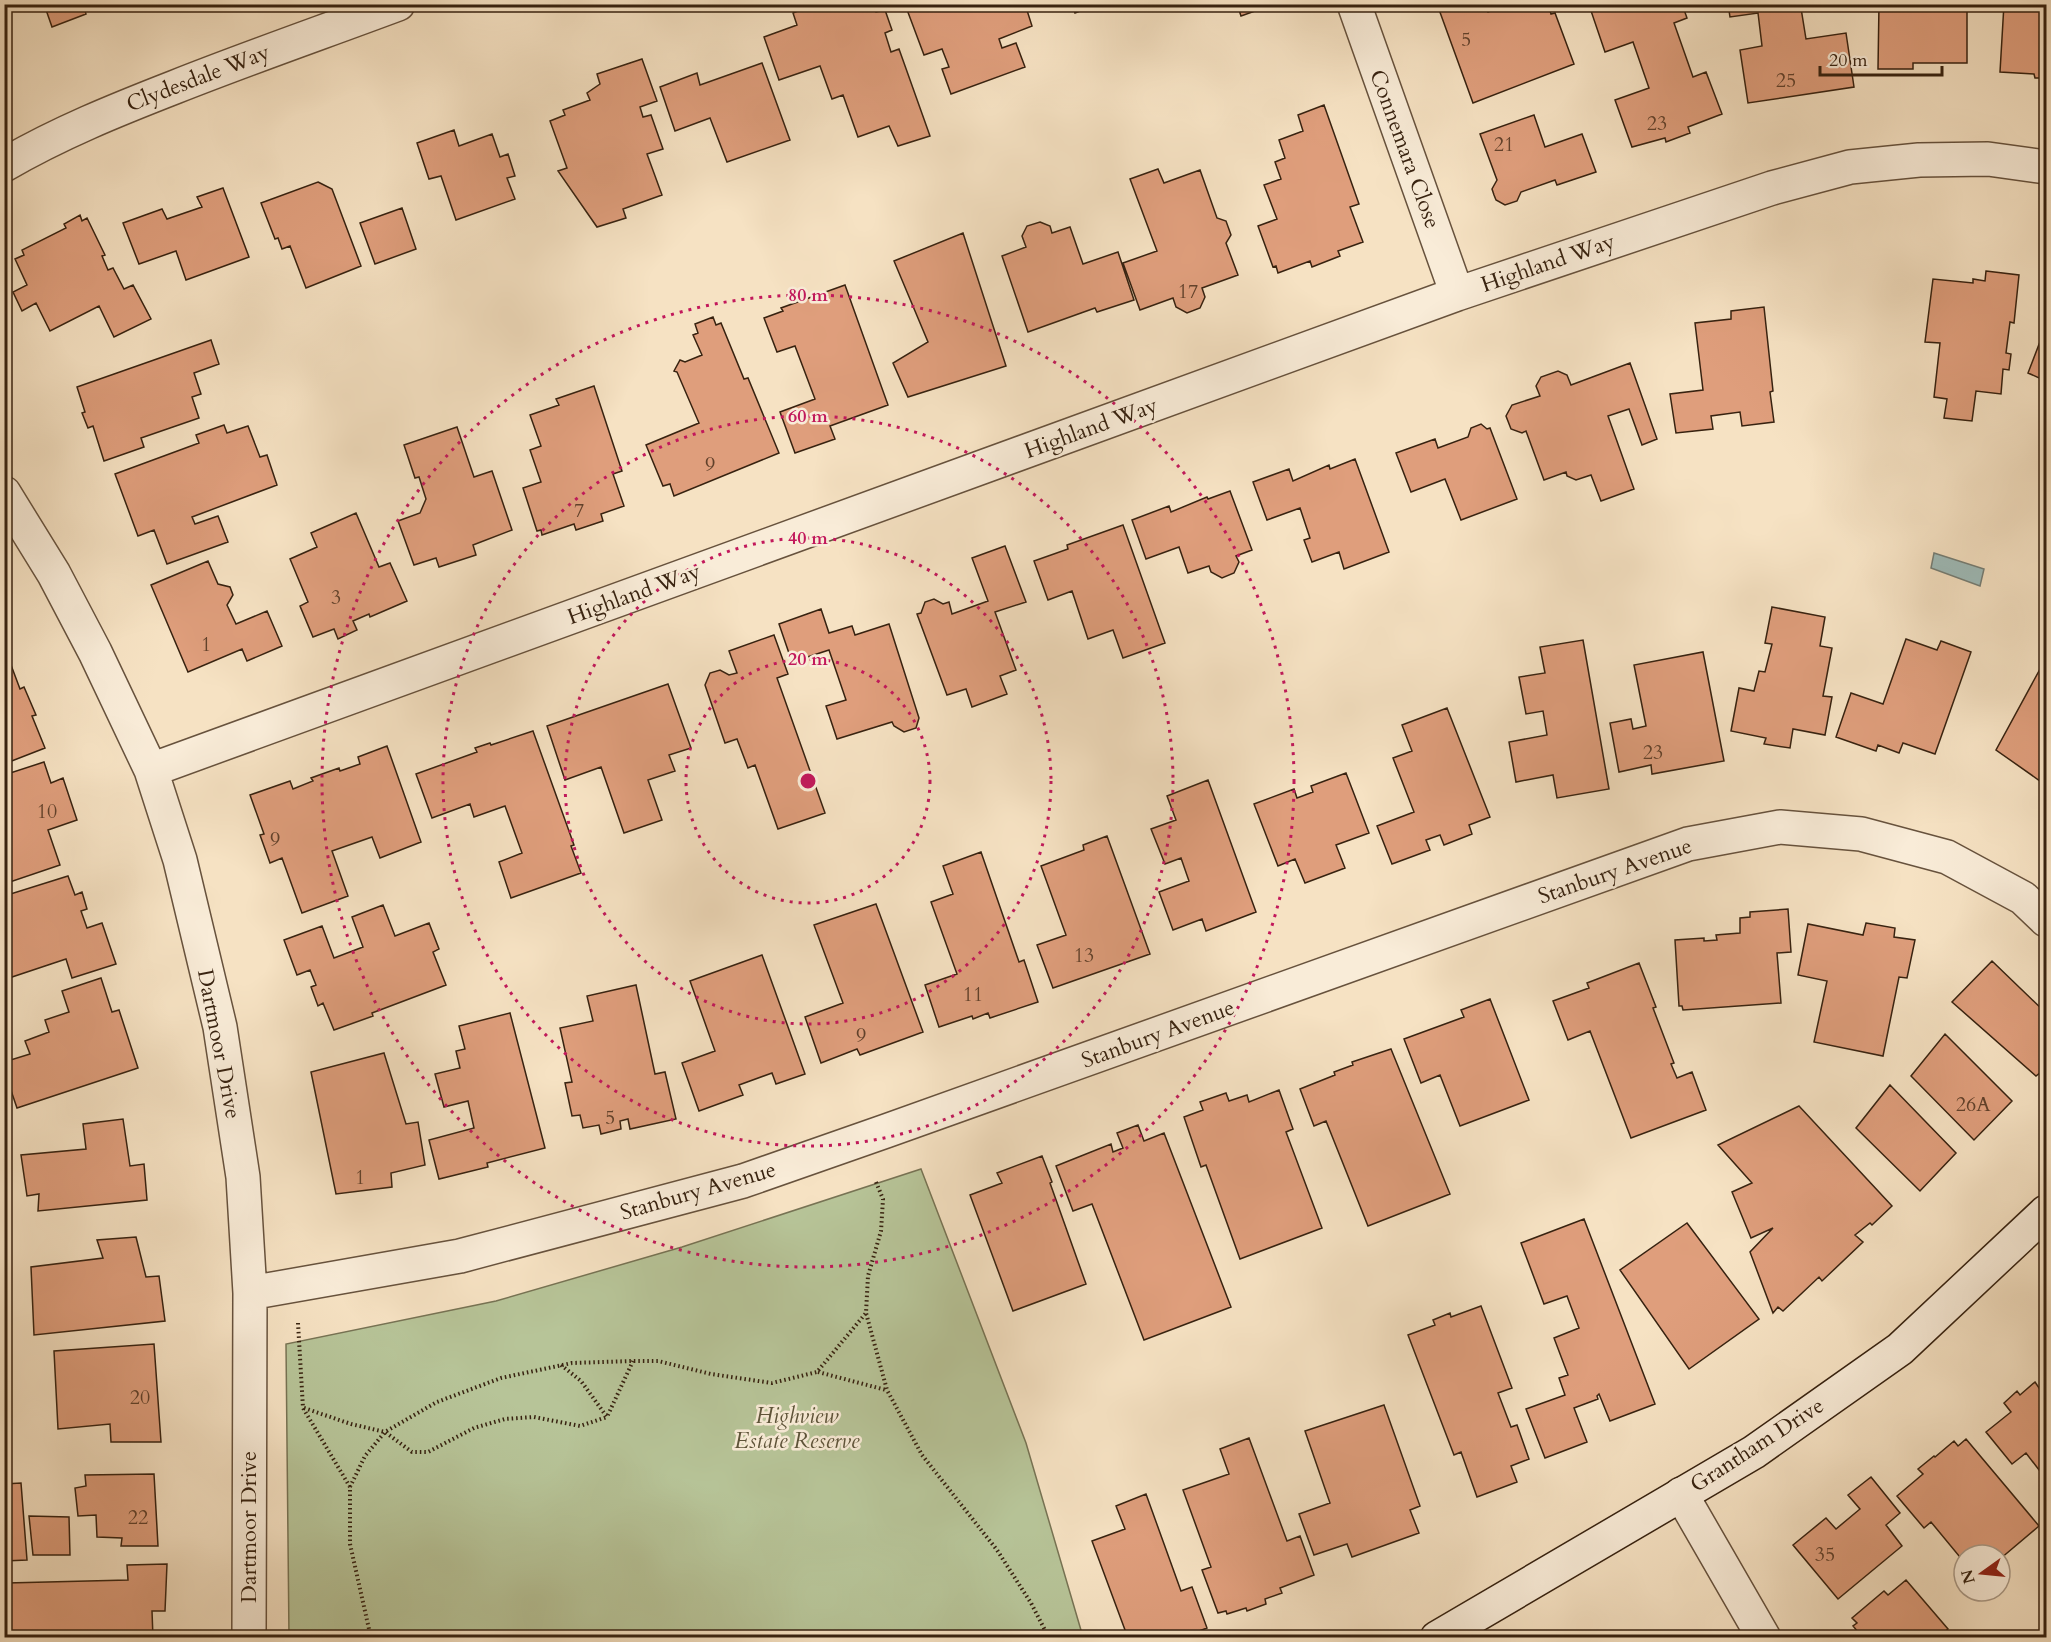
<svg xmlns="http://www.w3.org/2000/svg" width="2051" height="1642" font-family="Cardo,serif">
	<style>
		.green { fill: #b7c498; stroke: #777354; stroke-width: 1.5 }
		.water { fill: #9ebcba; stroke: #757e76; stroke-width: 1.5 }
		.building { fill: #df9e7c; stroke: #372210; stroke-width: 1.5 }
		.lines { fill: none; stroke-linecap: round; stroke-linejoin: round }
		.street-casing { stroke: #67523d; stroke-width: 36 }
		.secondary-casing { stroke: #372210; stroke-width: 36 }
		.path { stroke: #372210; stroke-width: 4; stroke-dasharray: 1.5 3; stroke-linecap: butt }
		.street { stroke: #f9ecd8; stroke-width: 33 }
		.secondary { stroke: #f9ecd8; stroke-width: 33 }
		.ring { fill: none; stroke: #c2185b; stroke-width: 3; stroke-dasharray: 3 6 }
		.labels { text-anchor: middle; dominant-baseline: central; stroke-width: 5; stroke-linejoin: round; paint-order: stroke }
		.number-label { font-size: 20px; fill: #61412b }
		.street-label { font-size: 22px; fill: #372210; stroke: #f9ecd8 }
		.park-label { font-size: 22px; font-style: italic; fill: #5d5339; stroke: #f9ecd8 }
		.centre { fill: #c2185b; stroke: #f9ecd8; stroke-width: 3 }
		.ring-label { font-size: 18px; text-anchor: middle; font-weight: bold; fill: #c2185b; stroke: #f9ecd8; stroke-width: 5; stroke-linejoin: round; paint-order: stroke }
	</style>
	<rect width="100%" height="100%" fill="#f6e2c3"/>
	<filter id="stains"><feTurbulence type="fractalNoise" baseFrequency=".00333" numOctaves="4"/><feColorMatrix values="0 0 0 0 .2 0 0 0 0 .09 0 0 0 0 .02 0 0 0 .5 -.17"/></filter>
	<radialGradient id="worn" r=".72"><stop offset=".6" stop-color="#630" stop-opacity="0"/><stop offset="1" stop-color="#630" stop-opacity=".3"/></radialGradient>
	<!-- green -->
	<path class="green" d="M921,1169L1026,1443L1083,1637H289L286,1344L496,1301L682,1247Z"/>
	<!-- water -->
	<path class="water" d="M1934,553L1984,569L1980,586L1931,568Z"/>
	<!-- building -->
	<path class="building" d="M44,4H83L86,14L52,27Z
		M815,4H873L876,12L885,10L892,30L885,33L891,52L899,49L930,136L898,146L889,126L858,137L843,95L832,99L820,66L779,80L764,37L797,25L793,13Z
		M907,4H1025L1032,26L999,39L1002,48L1016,43L1025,67L951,94L942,69L949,67L942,49L924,55L906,7Z
		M1072,4H1099L1075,13Z
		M1237,4H1275L1241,16Z
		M1437,4H1485L1488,12L1509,4H1548L1551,14L1555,13L1574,64L1473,103Z
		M1591,4H1682L1687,18L1674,23L1693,77L1706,72L1722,114L1688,127L1690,133L1666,142L1665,138L1632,147L1615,100L1649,88L1633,42L1605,52L1589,5Z
		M1728,4H1823L1801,8L1806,39L1846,33L1854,87L1748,103L1740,50L1762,46L1758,13L1730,17Z
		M1879,4H1967V63H1913V69H1878Z
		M2004,4H2046V78H2035L2034,74L2000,72Z
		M642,59L657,101L640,107L643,117L651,115L663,149L647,154L662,195L623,209L626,218L597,227L558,171L567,168L550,121L565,115L563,110L590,100L587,93L600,84L597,74Z
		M762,63L790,140L727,162L710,118L675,131L660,87L697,73L700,85Z
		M1324,105L1359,204L1350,207L1363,242L1338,251L1340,256L1312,267L1310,261L1278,273L1276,266L1273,267L1258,226L1277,219L1264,185L1281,179L1275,162L1285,158L1279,140L1303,131L1298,115Z
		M1534,115L1545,147L1582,134L1596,172L1557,185L1555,180L1521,192L1517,201L1505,205L1496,200L1494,195L1492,189L1497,180L1480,134Z
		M454,130L459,146L492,134L500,157L508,154L515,176L507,178L515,199L456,220L441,176L429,179L417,143Z
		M1158,169L1164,183L1200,170L1217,218L1226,221L1231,235L1226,243L1238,275L1202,288L1205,297L1200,308L1187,313L1176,307L1173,298L1140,310L1123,263L1157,251L1130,179Z
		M318,182L332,189L361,266L306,288L290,246L282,249L278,238L275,239L261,203Z
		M223,188L249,257L186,280L176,251L139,264L123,223L162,209L167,219L202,207L197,197Z
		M402,208L416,249L375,264L360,223Z
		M80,215L82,221L87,218L105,255L102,256L108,270L113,268L124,289L133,285L151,319L114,337L99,306L50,331L36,303L22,311L13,292L27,285L15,259L24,255L22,250L66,228L64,224Z
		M1040,222L1050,226L1052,233L1070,227L1083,264L1118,252L1134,300L1097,312L1095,308L1028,332L1002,256L1026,247L1022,236L1027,226Z
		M963,233L1006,366L908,397L893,363L928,342L894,261Z
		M1986,271L2019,275L2014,323L2010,322L2006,353L2011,354L2009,370L2003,369L2001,394L1976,391L1972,421L1944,418L1947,399L1934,397L1940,343L1925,342L1933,279L1973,283V279L1985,281Z
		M845,285L888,405L830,426L835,439L795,453L780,412L815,399L795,346L777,352L764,318L783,311L781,308Z
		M1764,307L1773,391L1770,392L1774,422L1742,426L1740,412L1711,416L1713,429L1676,433L1670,394L1703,390L1695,323L1731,319V311Z
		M713,317L716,325L721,323L744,379L748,378L779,453L674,496L670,484L663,486L646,445L699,423L677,372L674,371L680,360L685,362L702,355L693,335L698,333L695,324Z
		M2046,326V381L2028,373Z
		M211,340L219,364L194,373L201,394L192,397L199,418L141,438L144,447L104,461L93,426L88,428L82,413L85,412L77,387Z
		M1630,363L1657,439L1642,445L1629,409L1608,416L1634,489L1601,501L1591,475L1576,480L1567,476L1566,472L1544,480L1526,431L1522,433L1511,429L1506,416L1512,405L1540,396L1536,386L1541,377L1558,371L1567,375L1571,385Z
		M594,386L622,471L613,474L624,506L601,514L603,521L576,530L574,524L542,535L541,530L537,531L523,488L541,482L530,450L541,446L530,415L559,405L556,399Z
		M1481,424L1487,429L1490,428L1517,499L1461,520L1445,479L1411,492L1396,453L1435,439L1438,448L1468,437L1471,428Z
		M224,425L227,433L248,426L260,457L267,455L277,485L192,517L195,524L218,516L228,542L167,564L154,530L138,536L115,474L199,443L196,435Z
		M457,427L474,477L492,471L512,530L473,545L476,555L439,567L436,558L414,565L398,521L420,513L426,499L419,477L415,478L404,445Z
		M1355,459L1389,552L1344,569L1339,552L1312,562L1304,540L1310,538L1300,508L1267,520L1253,482L1289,469L1293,481L1329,465L1330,469Z
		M1230,491L1252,550L1236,556L1239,562L1234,573L1222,578L1211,572L1209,566L1188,573L1179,547L1146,559L1132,520L1169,506L1171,512L1207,497L1208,499Z
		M356,513L379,567L390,563L407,601L370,617L369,614L353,621L357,630L338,639L334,629L313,637L300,606L308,602L290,559L317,547L311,533Z
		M1123,525L1165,643L1123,658L1113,630L1088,639L1072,591L1048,600L1034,561L1068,549L1067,545Z
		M1005,546L1026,602L995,612L1016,670L1000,676L1007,694L972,707L966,689L947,695L917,614L921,613L925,602L934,599L943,604L949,602L952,614L988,601L972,558Z
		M208,561L218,584L230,587L233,595L227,605L236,624L267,611L282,646L247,661L242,649L188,672L151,585Z
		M1772,607L1825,617L1820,646L1832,648L1823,696L1832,697L1825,735L1793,729L1790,748L1764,744L1766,738L1731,731L1739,688L1754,691L1759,671L1765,672L1772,644L1765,643Z
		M821,609L829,633L852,626L855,635L889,624L919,718L916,728L904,732L894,726L892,722L837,739L826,706L846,700L829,650L792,662L779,624Z
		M774,635L788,674L777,678L825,813L778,829L755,765L748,768L737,739L725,743L705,685L710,673L720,670L729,675L737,673L729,651Z
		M1906,639L1937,650L1941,641L1971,652L1935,754L1903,743L1899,753L1878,745L1876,751L1836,737L1851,693L1883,704Z
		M1583,640L1609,789L1557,798L1553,775L1516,782L1509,742L1547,735L1543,711L1526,714L1519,677L1545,673L1540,647Z
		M1703,652L1724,761L1652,774L1651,765L1619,772L1610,723L1631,719L1633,729L1646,726L1634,665Z
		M2046,658V768L2040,781L1996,750Z
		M11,665L20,689L24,687L36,715L32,716L45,748L4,764V667Z
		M668,684L691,748L669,755L675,771L648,780L662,820L624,833L601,767L565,780L547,726Z
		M1447,708L1490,817L1469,825L1472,834L1444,845L1440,835L1426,840L1430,850L1392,864L1377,826L1414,812L1393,758L1412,751L1402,725Z
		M533,731L574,845L571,846L581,873L511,898L499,862L522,853L505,806L474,817L470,804L432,818L416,774L477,752L475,748L490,743L491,745Z
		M387,746L421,842L380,858L372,837L332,851L348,896L302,913L282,858L270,863L260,835L264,834L250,795L290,781L293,789L313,781L311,778L339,768L340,771L360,764L358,757Z
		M44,762L51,783L63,778L77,820L48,830L60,865L4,884V775Z
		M1346,773L1369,833L1336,845L1345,868L1305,883L1295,859L1278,866L1254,804L1294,789L1297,798L1313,792L1311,786Z
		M1208,780L1256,912L1206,931L1202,919L1173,930L1159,892L1189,881L1181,858L1165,864L1151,829L1176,820L1167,796Z
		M1107,836L1150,954L1053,988L1037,945L1066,935L1041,866L1084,850L1083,845Z
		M981,852L1019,962L1024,960L1038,1002L990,1018L988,1013L973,1019L972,1016L939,1027L925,985L957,974L931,902L953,894L943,866Z
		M68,876L75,895L82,892L87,909L81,911L87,928L102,923L116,964L72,978L66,959L9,978L4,965V896Z
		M876,904L923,1032L860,1055L857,1049L821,1063L805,1017L843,1003L814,925Z
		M383,905L395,936L429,923L439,949L433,952L446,985L372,1013L373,1016L334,1030L323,1003L318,1006L311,987L316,985L310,970L297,975L284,940L322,926L334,958L363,947L352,917Z
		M1788,909L1791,952L1777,953L1781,1003L1683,1010L1682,1006H1679L1675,940L1704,938V941L1717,940L1716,935L1740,933V918L1750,917V912Z
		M1866,923L1895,928L1894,937L1915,940L1907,978L1899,977L1883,1056L1814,1042L1827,981L1798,975L1808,924L1863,935Z
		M762,955L805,1074L776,1084L772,1073L739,1085L743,1095L699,1111L682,1063L715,1051L690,981Z
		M1992,961L2046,1013V1068L2036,1076L1952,1002Z
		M1639,963L1656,1007L1653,1008L1674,1063L1671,1064L1677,1078L1692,1072L1706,1110L1631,1138L1590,1031L1568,1040L1553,1001L1589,988L1587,983Z
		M101,978L112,1012L119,1010L138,1068L17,1108L4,1070V1062L30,1054L25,1041L49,1032L45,1020L69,1012L62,991Z
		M636,985L655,1074L665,1072L676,1119L630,1129L628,1119L620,1121L621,1129L601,1134L599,1125L583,1128L580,1115L572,1116L565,1083L572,1082L560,1028L593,1021L587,996Z
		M1490,999L1529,1100L1460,1126L1440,1075L1421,1083L1404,1039L1464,1017L1461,1010Z
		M510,1013L545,1148L487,1163L488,1167L439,1179L429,1140L474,1128L468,1101L444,1107L435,1074L460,1068L456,1051L465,1049L459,1026Z
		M1945,1034L2012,1101L1974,1140L1911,1076Z
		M1391,1049L1450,1194L1368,1226L1326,1121L1314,1126L1300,1089L1335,1075L1334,1072L1353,1065L1352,1062Z
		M384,1053L406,1124L418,1122L425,1165L391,1173L392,1187L336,1194L311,1072Z
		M1890,1085L1956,1153L1920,1191L1856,1128Z
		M1279,1090L1293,1129L1286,1132L1322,1228L1240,1259L1206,1165L1201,1167L1184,1117L1203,1110L1200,1102L1226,1093L1229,1101L1247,1095L1249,1102Z
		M1799,1106L1892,1206L1872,1225L1870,1223L1855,1235L1863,1242L1822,1281L1819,1277L1783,1311L1778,1307L1773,1313L1750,1252L1773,1228L1751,1238L1732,1192L1752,1183L1718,1145Z
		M123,1119L130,1166L144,1164L147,1200L38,1211L39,1194L27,1196L21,1155L86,1149L83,1124Z
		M1138,1125L1144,1141L1164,1133L1231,1307L1144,1340L1092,1204L1073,1211L1056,1166L1111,1144L1113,1152L1123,1148L1117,1133Z
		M1042,1156L1052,1182L1050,1183L1086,1284L1013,1311L970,1195L1002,1183L997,1173Z
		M1584,1219L1655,1404L1610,1421L1599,1394L1597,1396L1598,1399L1574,1408L1587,1442L1545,1458L1526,1409L1565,1395L1559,1378L1568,1375L1554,1338L1579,1328L1567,1296L1544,1304L1521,1243Z
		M1687,1223L1759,1319L1689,1369L1620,1270Z
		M136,1237L146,1277L159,1276L165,1321L34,1335L31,1267L103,1258L97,1240Z
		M1481,1306L1512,1388L1498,1393L1511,1427L1517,1425L1529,1459L1511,1466L1517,1482L1477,1497L1461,1452L1454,1455L1408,1335L1435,1325L1433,1320L1450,1313L1451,1317Z
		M154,1344L161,1442H111L110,1424L58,1429L54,1351Z
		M2035,1382L2039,1388L2046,1382V1479L2026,1453L2012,1464L1986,1432L2011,1412L2004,1403L2017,1391L2020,1395Z
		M1384,1405L1420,1506L1410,1510L1419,1533L1352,1557L1347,1544L1314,1555L1299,1514L1330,1503L1305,1431Z
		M1249,1438L1287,1541L1300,1536L1314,1575L1280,1588L1282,1593L1265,1599L1266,1604L1247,1611L1246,1608L1227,1614L1226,1611L1218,1613L1202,1570L1211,1567L1183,1490L1229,1474L1220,1449Z
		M1966,1439L2039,1526L2000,1559V1555H1964V1562L1931,1522L1924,1528L1897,1496L1923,1474L1918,1469L1934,1456L1935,1457L1954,1441L1958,1446Z
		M154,1474L158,1546H121L122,1538L97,1537L96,1515L78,1516L75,1488L86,1486L85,1475Z
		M1871,1477L1900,1513L1886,1525L1902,1546L1838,1599L1793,1545L1826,1518L1836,1529L1860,1509L1848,1495Z
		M21,1483L27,1560L4,1561V1484Z
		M1146,1494L1181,1591L1192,1587L1207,1628L1181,1638H1128L1092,1541L1125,1529L1116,1506Z
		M29,1516L69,1517L70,1555H33Z
		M167,1564L165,1611H152L153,1638H8L7,1583L128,1580L127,1565Z
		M1906,1580L1948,1629L1938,1638H1863L1853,1626L1857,1623L1852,1618L1884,1591L1888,1595Z"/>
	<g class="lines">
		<!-- street casing -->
		<g class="street-casing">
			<path id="street" d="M1354,4L1457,294
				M4,165C59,133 116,110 175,87C248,58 323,32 398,4
				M4,493L54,574L95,652L151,770L180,860L220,1027L243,1177L250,1293L249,1638
				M151,770L1457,294L1772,188L1850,167L1919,160L1988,159L2046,167
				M250,1293L460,1256L743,1181L886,1131L1688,844L1780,827L1861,834L1947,857L2023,898L2046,920
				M1681,1494L1764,1638"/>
		</g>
		<!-- secondary casing -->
		<g class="secondary-casing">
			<path id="secondary" d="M1437,1638L1754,1452L1900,1349L2046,1212"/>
		</g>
		<!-- path -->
		<path class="path" d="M876,1182L883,1199L881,1231L868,1276L866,1313L887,1390L922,1455L997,1550L1031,1603L1049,1638
			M298,1323L303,1408L350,1487V1544L371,1638
			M561,1365L581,1381L607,1417L633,1361
			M818,1372L886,1390
			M304,1408L351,1424L385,1432L412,1452H428L474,1428L505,1419L534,1417L580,1426L607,1417
			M350,1487L365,1456L385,1432L437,1402L501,1378L572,1363L633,1361H658L711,1374L772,1383L817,1372L866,1313"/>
		<!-- street -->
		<use href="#street" class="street"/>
		<!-- secondary -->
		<use href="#secondary" class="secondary"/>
	</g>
	<!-- distance rings -->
	<g class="ring">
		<circle cx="808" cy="781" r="122"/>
		<circle cx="808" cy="781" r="243"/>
		<circle cx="808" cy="781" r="365"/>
		<circle cx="808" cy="781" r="486"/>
	</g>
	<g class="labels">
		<!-- number labels -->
		<g class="number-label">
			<text x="1466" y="39">5</text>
			<text x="1786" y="80">25</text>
			<text x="1657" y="123">23</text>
			<text x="1504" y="144">21</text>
			<text x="1188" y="291">17</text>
			<text x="710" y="464">9</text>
			<text x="579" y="510">7</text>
			<text x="336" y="597">3</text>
			<text x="206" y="644">1</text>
			<text x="1653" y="752">23</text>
			<text x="47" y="811">10</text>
			<text x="275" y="839">9</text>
			<text x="1084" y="955">13</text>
			<text x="973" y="994">11</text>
			<text x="861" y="1035">9</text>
			<text x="1973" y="1104">26A</text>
			<text x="610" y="1117">5</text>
			<text x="360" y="1177">1</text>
			<text x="140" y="1397">20</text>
			<text x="138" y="1517">22</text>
			<text x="1825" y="1554">35</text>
		</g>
		<!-- street labels -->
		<g class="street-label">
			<text transform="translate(198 78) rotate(-21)">Clydesdale Way</text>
			<text transform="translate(1405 149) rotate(70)">Connemara Close</text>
			<text transform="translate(1548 263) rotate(-19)">Highland Way</text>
			<text transform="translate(1091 428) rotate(-20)">Highland Way</text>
			<text transform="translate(634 594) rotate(-20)">Highland Way</text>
			<text transform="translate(1615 871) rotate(-19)">Stanbury Avenue</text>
			<text transform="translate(1158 1034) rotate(-20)">Stanbury Avenue</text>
			<text transform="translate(219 1044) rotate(79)">Dartmoor Drive</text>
			<text transform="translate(698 1191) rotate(-16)">Stanbury Avenue</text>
			<text transform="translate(1757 1445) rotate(-33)">Grantham Drive</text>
			<text transform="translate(249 1527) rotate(-90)">Dartmoor Drive</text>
		</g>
		<!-- park labels -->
		<g class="park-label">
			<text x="797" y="1416">Highview<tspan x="797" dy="25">Estate Reserve</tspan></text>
		</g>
	</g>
	<circle cx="808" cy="781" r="9" class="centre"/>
	<g class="ring-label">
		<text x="808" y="301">80 m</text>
		<text x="808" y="422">60 m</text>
		<text x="808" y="544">40 m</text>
		<text x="808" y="665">20 m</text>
	</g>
	<!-- margin -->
	<rect width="2051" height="1642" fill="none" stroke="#f6e2c3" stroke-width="24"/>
	<rect x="6" y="6" width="2039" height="1630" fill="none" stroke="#372210" stroke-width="3"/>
	<rect x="12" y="12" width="2027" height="1618" fill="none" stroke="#372210" stroke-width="1.5"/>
	<!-- north arrow -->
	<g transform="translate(1982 1573) rotate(255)"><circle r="28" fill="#f9ecd8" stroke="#ab9b88" stroke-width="1.5"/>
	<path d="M0-4.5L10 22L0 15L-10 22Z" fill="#8f2418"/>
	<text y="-9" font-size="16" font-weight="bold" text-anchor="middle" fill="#372210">N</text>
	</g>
	<!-- scale -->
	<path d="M1820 66v9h122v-9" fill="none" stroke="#372210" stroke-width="3"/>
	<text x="1829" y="66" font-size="18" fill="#372210" stroke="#f9ecd8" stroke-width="4.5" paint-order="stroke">20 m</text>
	<rect width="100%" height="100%" filter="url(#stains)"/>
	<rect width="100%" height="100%" fill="url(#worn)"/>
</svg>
